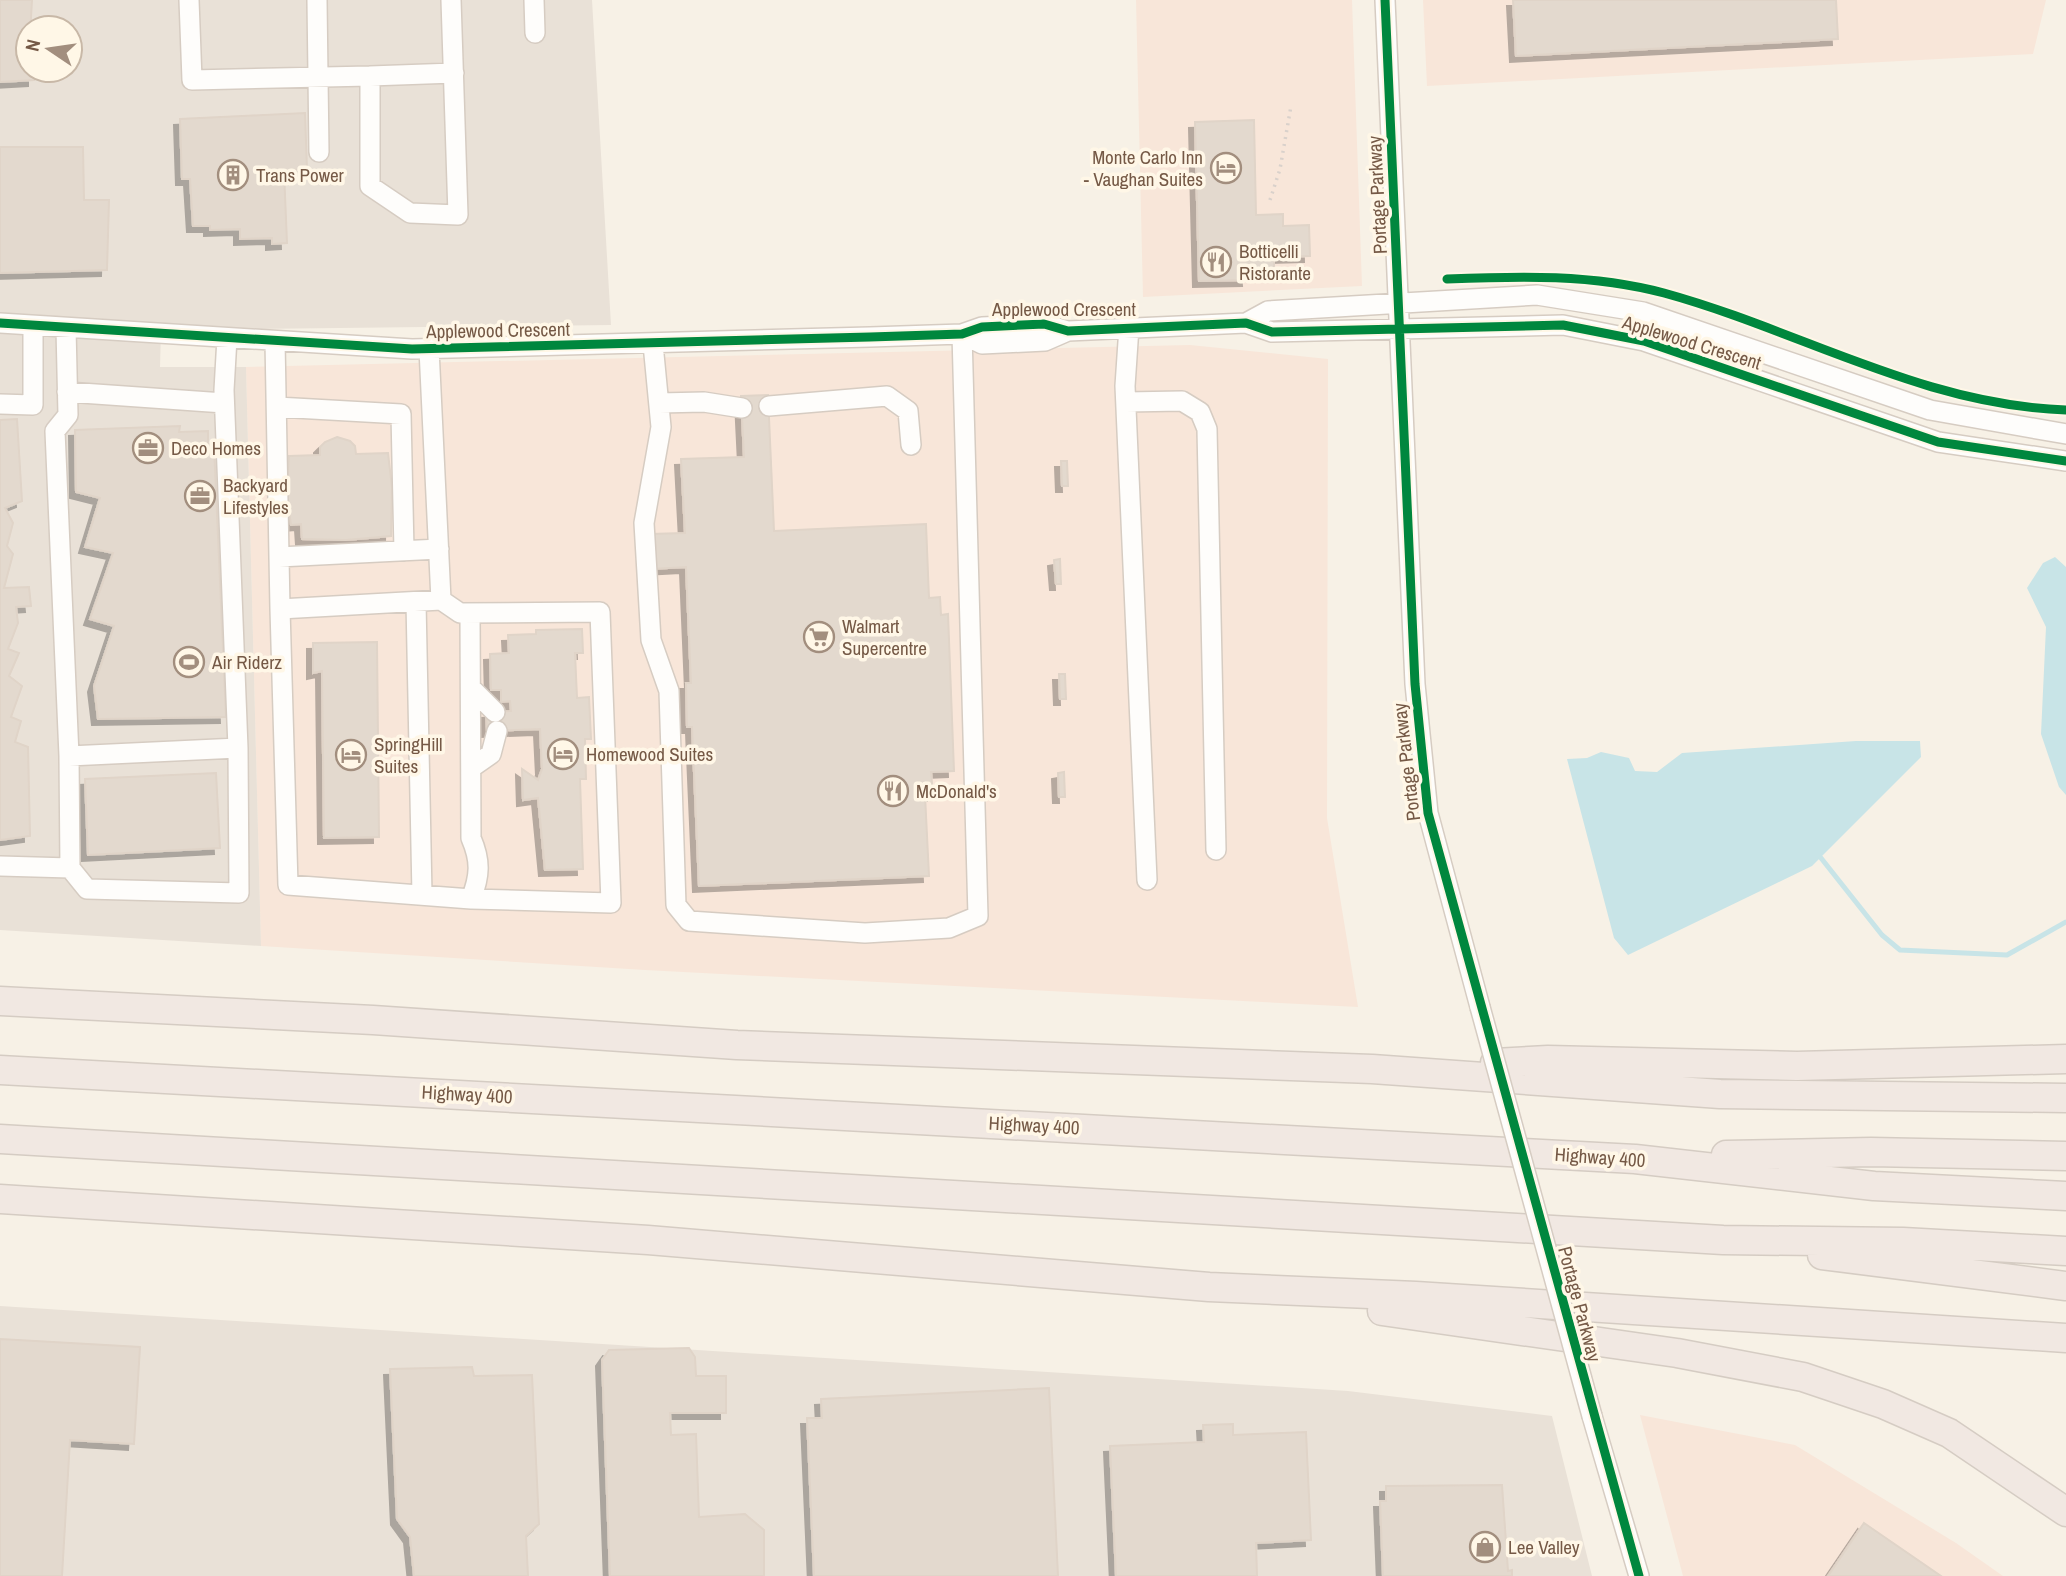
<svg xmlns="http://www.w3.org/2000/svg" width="2066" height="1576" font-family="'Archivo Narrow',sans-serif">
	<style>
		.commercial { fill: #f8e6d9 }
		.industrial { fill: #e9e1d7; fill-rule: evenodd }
		.water { fill: #c8e4e7 }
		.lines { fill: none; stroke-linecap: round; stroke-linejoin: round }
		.stream { stroke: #c8e4e7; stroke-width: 5 }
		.building { fill: #e3d9ce; stroke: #e0d4c8; stroke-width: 2; filter: url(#shadow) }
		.minor-casing { stroke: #d6ccc2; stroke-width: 22 }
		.highway-casing { stroke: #d5ccc3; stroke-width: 31 }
		.path { stroke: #d9d1cb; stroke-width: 3.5; stroke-dasharray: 2 5; stroke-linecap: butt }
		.minor { stroke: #fefdfb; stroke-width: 19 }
		.highway { stroke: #f1e8e2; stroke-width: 28 }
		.minor-bridge-casing { stroke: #d6ccc2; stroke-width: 22; stroke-linecap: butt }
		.minor-bridge { stroke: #fefdfb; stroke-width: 19 }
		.cycleway-casing { stroke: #fff7e7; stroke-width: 13 }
		.cycleway { stroke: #00873e; stroke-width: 9 }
		.labels { text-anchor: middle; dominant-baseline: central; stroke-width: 7; stroke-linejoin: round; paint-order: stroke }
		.poi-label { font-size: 19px; fill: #755946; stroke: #fff7e7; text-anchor: start }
		.street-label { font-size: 19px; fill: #755946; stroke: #fff7e7 }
	</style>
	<defs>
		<filter id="shadow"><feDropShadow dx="-6" dy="6" stdDeviation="0" flood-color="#0004"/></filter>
	</defs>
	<rect width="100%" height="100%" fill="#f7f1e6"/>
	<!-- commercial -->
	<path class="commercial" d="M1136,0H1352L1362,286L1143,297Z
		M1423,0H2046L2033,54L1427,86Z
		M1190,345L1328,359L1327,818L1358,1007L645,970L261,946L246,367Z
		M1640,1415L1795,1445L1956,1543L2003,1576H1683Z"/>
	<!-- industrial -->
	<path class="industrial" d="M0,0H592L611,325L161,330L160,367H246L261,946L0,930ZM28,28H70V70H28Z
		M0,1306L1348,1391L1552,1416L1592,1576H0Z"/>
	<!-- water -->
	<path class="water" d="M2055,557L2066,567V795L2059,787L2041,734L2046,627L2027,588L2043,563Z
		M1856,741H1920L1921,757L1812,866L1628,955L1614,938L1567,759L1587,758L1601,752L1629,758L1635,771L1657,772L1682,753Z"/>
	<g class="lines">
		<!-- stream -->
		<path class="stream" d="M1821,858L1882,935L1900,950L2007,955L2066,922"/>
	</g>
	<!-- building -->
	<path class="building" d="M0,0H32L28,70H34V80L0,82Z
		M1513,0H1836L1838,39L1516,56Z
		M305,113L307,169L284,171L287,243L272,244V238L240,239V229L210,230V226H193L190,179H182L180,119Z
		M1254,120L1256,215L1283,214V226L1309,225L1310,256L1274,257V269L1247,270L1248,280L1199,281L1195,122Z
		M0,147H83L84,200H109L107,270L0,273Z
		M768,395L774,531L926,524L929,598L940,597L941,615L948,614L954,771L931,772L933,795H925L929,876L699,886L692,727H687L686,683H691L686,567L651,569L650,534L685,533L681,459L744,457L741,396Z
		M17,419L22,501L5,508L13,523L7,546L13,554L4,588L29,587L31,606L16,607L18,623L8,649L19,653L9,676L22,686L11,717L21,721L15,742L28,747L30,836L0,840V420Z
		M180,426L179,432L208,431V444L214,445L226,717L98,719L94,686L114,626L90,619L113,553L85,547L100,498L76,492L75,430Z
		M337,437L350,441L355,446L356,454L388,453L392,488L391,536L346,540L302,539L301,524L291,525L287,496L289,456L320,455V447L325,442Z
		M1061,461H1067L1068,486H1062Z
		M1060,559L1061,584H1056L1054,560Z
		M582,629L583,653H575L577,698L589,697L591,739H585L586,779H580L583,869L545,870L538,798L523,800L522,769L538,780L542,769L540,729L487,731L486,712L511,711L510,701L501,702V690H491L490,654L509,653L508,635L536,634V630Z
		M377,642L379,837L324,838L322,671L313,673V643Z
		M1059,674H1065L1066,699H1060Z
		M1064,772L1065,797H1059L1058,773Z
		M216,773L220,848L88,855L85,779Z
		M0,1339L140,1347L134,1444L70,1440L62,1576H0Z
		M689,1348L695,1357L696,1376H726V1413H670L671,1435L696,1434L699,1517L745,1514L764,1530V1576H610L602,1360L609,1350Z
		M472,1367L474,1376L532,1375L539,1524L526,1536L528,1576H414L410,1537L397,1519L390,1369Z
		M1049,1388L1058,1576H814L807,1418H822L821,1399Z
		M1233,1424V1435L1306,1432L1311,1540L1256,1543L1257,1576H1116L1110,1446L1204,1442L1203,1425Z
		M1502,1485L1508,1571L1512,1570V1576H1383L1380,1501H1386V1486Z
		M1864,1523L1941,1576H1828Z"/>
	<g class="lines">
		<!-- minor casing -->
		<g class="minor-casing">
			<path id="minor" d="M189,0L192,80L370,76
				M317,0L319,152
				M451,0L458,215L410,213L370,186V76L454,73
				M534,0L535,33
				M1385,0L1415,684L1428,813L1480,1007
				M0,323L412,349L870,337L962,334L982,327L1044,324L1068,331L1246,323L1272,332L1563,325L1644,341L1938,442L2066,461
				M1246,323L1268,311L1537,295L1643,312L1930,410L2066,434
				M1129,327L1125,386L1147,880
				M66,328L68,415L55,431L69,756L70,868L87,889L239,893L238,748L224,390L227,338
				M962,334L982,344L1045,341L1068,331
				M275,341L279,557L439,549
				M653,344L661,427L644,523L651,640L669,691L676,905L689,921L865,933L949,928L978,916L962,334
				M429,349L441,600
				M67,392L224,403
				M1126,402L1182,401L1200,412L1207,429L1216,850
				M659,403L704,402L742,408
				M0,404L33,405V326
				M769,406L887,396L908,411L911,445
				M277,407L401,414L404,551
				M279,557L280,609
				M416,602L422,895
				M470,613L471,838C481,861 480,876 471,899L611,903L600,612L460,613L441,600L280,609L288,885L471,899
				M471,688L495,712
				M69,756L238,748
				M471,768L491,754L497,731
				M0,866L70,868
				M1592,1416L1639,1576"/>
		</g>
		<!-- highway casing -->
		<g class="highway-casing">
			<path id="highway" d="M0,1001L373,1020L737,1045L1372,1069L1720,1094L2066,1098
				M1495,1063L1548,1060L1797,1066L2066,1059
				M0,1070L1635,1159L1874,1186L2066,1196
				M0,1139L1723,1240L1903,1242L2066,1251
				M1726,1155L1871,1152L2066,1156
				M0,1199L648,1240L1209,1287L1416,1296L2066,1338
				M1822,1255L2066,1286
				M1382,1311L1677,1353L1803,1377L1883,1404L1949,1433L2066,1512"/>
		</g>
		<!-- path -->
		<path class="path" d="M1270,200L1280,169L1291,106"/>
		<!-- minor -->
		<use href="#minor" class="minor"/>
		<!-- highway -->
		<use href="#highway" class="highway"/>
		<!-- minor-bridge casing -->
		<g class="minor-bridge-casing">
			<path id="minor-bridge" d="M1480,1007L1592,1416"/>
		</g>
		<!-- minor-bridge -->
		<use href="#minor-bridge" class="minor-bridge"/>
		<!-- cycleway casing -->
		<g class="cycleway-casing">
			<path id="cycleway" d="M1385,0L1415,684L1428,813L1639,1576
				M1447,279C1520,276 1592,274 1664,293C1799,330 1922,405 2066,410
				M0,323L412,349L870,337L962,334L982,327L1044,324L1068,331L1246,323L1272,332L1563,325L1644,341L1938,442L2066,461"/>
		</g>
		<!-- cycleway -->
		<use href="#cycleway" class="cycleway"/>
	</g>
	<!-- icons -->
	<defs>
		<g id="hotel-ring" transform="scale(1.575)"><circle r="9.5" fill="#fff7e7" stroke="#a28e7e" stroke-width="1.5"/><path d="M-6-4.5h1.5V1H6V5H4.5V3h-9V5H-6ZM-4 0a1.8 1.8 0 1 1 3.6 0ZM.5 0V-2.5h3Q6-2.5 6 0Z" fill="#a28e7e"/></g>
		<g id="building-ring" transform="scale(1.575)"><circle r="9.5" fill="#fff7e7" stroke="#a28e7e" stroke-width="1.5"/><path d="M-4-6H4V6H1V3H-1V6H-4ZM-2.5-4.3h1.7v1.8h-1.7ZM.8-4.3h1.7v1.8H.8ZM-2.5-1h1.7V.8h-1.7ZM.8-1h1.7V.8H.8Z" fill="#a28e7e"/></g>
		<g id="restaurant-ring" transform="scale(1.575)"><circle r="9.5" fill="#fff7e7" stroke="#a28e7e" stroke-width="1.5"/><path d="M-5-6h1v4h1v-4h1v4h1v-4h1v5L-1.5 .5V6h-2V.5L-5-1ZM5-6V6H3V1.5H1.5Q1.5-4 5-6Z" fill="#a28e7e"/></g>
		<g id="office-ring" transform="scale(1.575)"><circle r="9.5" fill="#fff7e7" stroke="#a28e7e" stroke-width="1.5"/><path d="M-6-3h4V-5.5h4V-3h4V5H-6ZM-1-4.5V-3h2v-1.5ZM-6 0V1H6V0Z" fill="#a28e7e"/></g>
		<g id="supermarket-ring" transform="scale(1.575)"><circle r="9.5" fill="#fff7e7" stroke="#a28e7e" stroke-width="1.5"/><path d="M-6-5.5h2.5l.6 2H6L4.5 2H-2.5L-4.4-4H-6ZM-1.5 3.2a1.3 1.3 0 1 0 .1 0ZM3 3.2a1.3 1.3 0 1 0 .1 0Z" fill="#a28e7e"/></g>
		<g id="stadium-ring" transform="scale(1.575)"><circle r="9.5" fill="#fff7e7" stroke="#a28e7e" stroke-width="1.5"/><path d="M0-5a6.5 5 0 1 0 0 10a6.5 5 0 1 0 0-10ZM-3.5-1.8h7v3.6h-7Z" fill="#a28e7e"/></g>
		<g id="shop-ring" transform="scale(1.575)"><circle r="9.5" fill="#fff7e7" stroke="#a28e7e" stroke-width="1.5"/><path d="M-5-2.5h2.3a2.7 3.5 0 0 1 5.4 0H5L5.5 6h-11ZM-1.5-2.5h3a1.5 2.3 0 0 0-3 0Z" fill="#a28e7e"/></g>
	</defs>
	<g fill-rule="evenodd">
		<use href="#hotel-ring" x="1226" y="168"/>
		<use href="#building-ring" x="233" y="175"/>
		<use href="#restaurant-ring" x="1216" y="262"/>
		<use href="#office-ring" x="148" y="448"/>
		<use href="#office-ring" x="200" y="496"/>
		<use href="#supermarket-ring" x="819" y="637"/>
		<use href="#stadium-ring" x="189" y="662"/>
		<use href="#hotel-ring" x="563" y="754"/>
		<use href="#hotel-ring" x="351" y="755"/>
		<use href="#restaurant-ring" x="893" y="791"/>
		<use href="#shop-ring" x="1485" y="1547"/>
	</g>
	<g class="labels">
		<!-- poi labels -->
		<g class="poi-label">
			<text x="1203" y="157" text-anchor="end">Monte Carlo Inn<tspan x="1203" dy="22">- Vaughan Suites</tspan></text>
			<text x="256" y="175">Trans Power</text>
			<text x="1239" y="251">Botticelli<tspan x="1239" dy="22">Ristorante</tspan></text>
			<text x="171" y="448">Deco Homes</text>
			<text x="223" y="485">Backyard<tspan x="223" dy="22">Lifestyles</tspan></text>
			<text x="842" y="626">Walmart<tspan x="842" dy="22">Supercentre</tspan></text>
			<text x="212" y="662">Air Riderz</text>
			<text x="374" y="744">SpringHill<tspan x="374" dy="22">Suites</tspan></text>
			<text x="586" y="754">Homewood Suites</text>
			<text x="916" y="791">McDonald's</text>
			<text x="1508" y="1547">Lee Valley</text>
		</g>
		<!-- street labels -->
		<g class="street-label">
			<text transform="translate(1377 195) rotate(-93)">Portage Parkway</text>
			<text x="1064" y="309">Applewood Crescent</text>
			<text transform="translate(498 330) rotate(-1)">Applewood Crescent</text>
			<text transform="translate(1692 342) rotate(17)">Applewood Crescent</text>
			<text transform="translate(1406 762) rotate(-97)">Portage Parkway</text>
			<text transform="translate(467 1094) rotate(3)">Highway 400</text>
			<text transform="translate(1034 1125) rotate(3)">Highway 400</text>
			<text transform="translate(1600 1157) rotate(4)">Highway 400</text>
			<text transform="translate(1580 1304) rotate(75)">Portage Parkway</text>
		</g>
	</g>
	<!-- north arrow -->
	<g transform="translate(49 49) rotate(283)"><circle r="33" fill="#fff7e7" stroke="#c8b8a7" stroke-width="2"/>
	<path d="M0-5L12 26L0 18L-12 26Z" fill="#a28e7e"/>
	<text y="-10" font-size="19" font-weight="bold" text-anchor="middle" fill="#755946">N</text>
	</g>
</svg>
